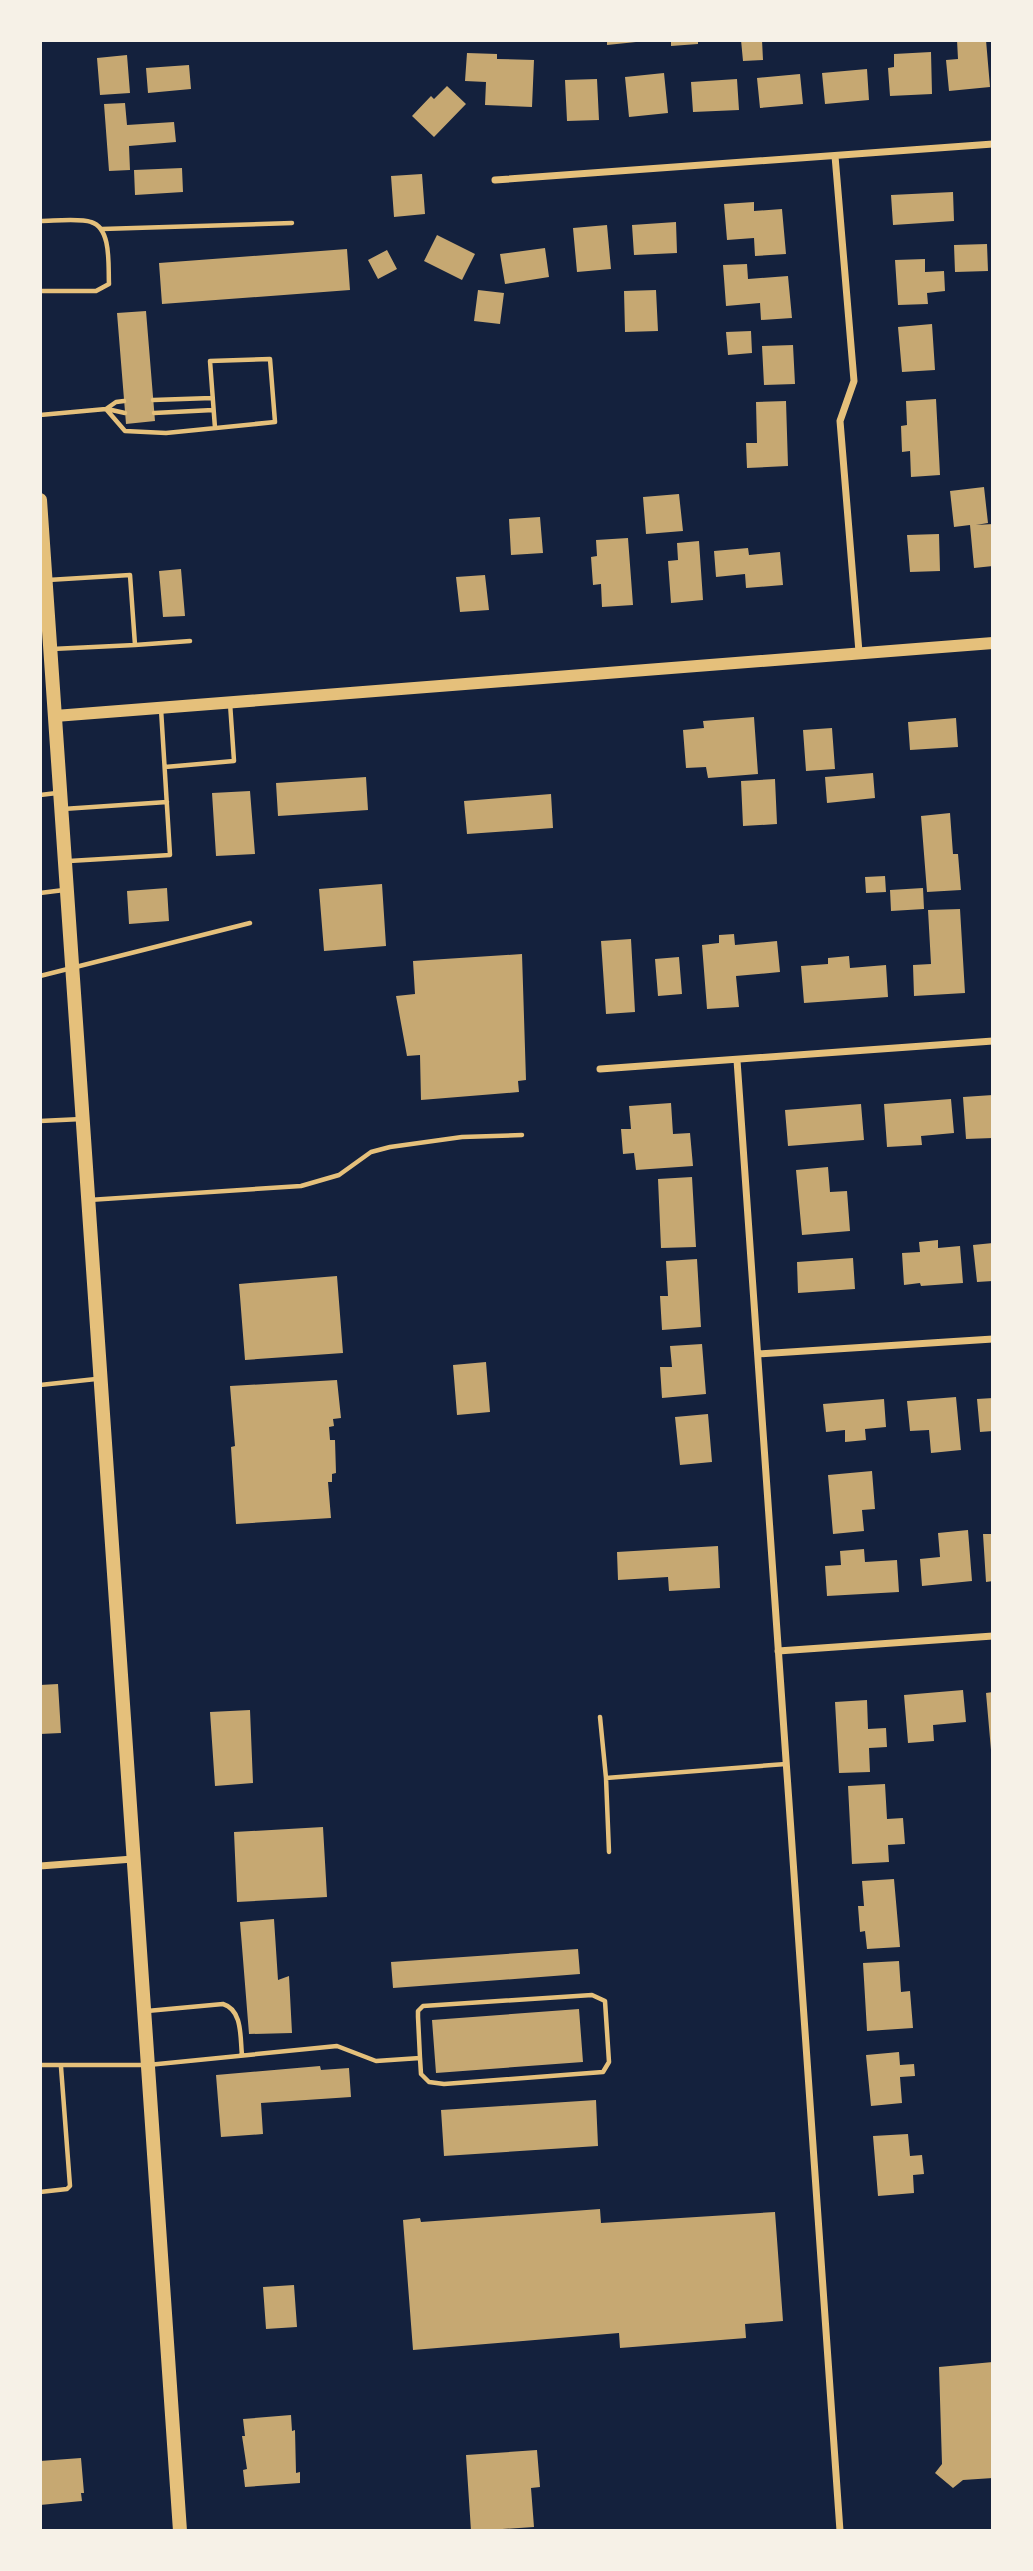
<svg xmlns="http://www.w3.org/2000/svg" width="1033" height="2571" font-family="Poppins,sans-serif">
	<style>
		.building { fill: #c6a872 }
		.lines { fill: none; stroke-linecap: round; stroke-linejoin: round }
		.service { stroke: #e5c07b; stroke-width: 4.5 }
		.minor { stroke: #e5c07b; stroke-width: 7 }
		.tertiary { stroke: #e5c07b; stroke-width: 12 }
		.secondary { stroke: #e5c07b; stroke-width: 14 }
	</style>
	<rect width="100%" height="100%" fill="#14213d"/>
	<!-- building -->
	<path class="building" d="M607,40H636V42L607,45Z
		M671,40H698V44L671,46Z
		M741,40H762L763,60L743,61Z
		M957,40H986L990,87L949,91L946,60L958,59Z
		M931,52L932,94L890,96L888,68L894,67V54Z
		M467,53L497,54V59L534,60L532,107L485,105L486,82L465,81Z
		M127,55L130,93L100,95L97,58Z
		M189,65L191,89L148,93L146,68Z
		M867,69L869,100L825,104L822,73Z
		M664,73L668,113L629,117L625,77Z
		M800,74L803,104L760,108L757,78Z
		M597,79L599,120L567,121L565,80Z
		M737,79L739,110L693,112L691,82Z
		M447,86L466,104L434,137L412,116L431,96L434,99Z
		M125,103L127,125L174,122L176,142L129,146L130,170L109,171L104,104Z
		M182,168L183,192L135,195L134,170Z
		M422,174L425,214L394,217L391,176Z
		M953,192L954,221L893,225L891,195Z
		M754,202V211L782,209L786,254L755,256L754,238L727,240L724,204Z
		M676,222L677,253L634,255L632,225Z
		M607,225L611,269L577,272L573,228Z
		M437,235L475,254L462,280L424,261Z
		M987,244L988,271L955,272L954,245Z
		M545,248L549,277L505,284L500,254Z
		M347,249L350,290L162,304L159,263Z
		M387,250L397,269L378,279L368,260Z
		M925,259V272L944,271L945,291L927,293L928,304L898,305L895,260Z
		M747,264L748,279L788,276L792,318L761,320L760,303L726,306L723,265Z
		M478,290L504,293L500,324L474,321Z
		M656,290L658,331L625,332L624,291Z
		M146,311L155,421L126,424L117,313Z
		M932,324L935,370L902,372L898,327Z
		M751,331L752,353L728,355L726,332Z
		M793,345L795,384L764,385L762,346Z
		M936,399L940,475L911,477L910,451L902,452L901,426L907,425L906,401Z
		M786,401L788,466L747,468L746,443H757L756,402Z
		M984,487L988,523L976,525L993,524V566L974,568L970,525L954,527L950,491Z
		M679,494L683,531L646,534L643,497Z
		M540,517L543,553L511,555L509,519Z
		M939,534L940,571L910,572L907,535Z
		M628,538L633,605L602,607L601,584L593,585L591,557L597,556L596,540Z
		M699,541L703,600L671,603L668,561L678,560L677,543Z
		M748,548L749,555L780,552L783,585L746,588L745,574L716,577L714,551Z
		M181,569L185,616L163,617L159,571Z
		M485,575L489,610L460,612L456,577Z
		M754,717L758,774L708,778L706,767L686,768L683,730L704,728L703,721Z
		M956,718L958,747L910,750L908,722Z
		M832,728L835,769L806,771L803,730Z
		M873,773L875,798L827,803L825,777Z
		M366,777L368,810L278,816L276,783Z
		M775,779L777,824L743,826L741,781Z
		M250,791L255,854L216,856L212,793Z
		M551,794L553,828L467,834L464,801Z
		M950,813L953,854H958L961,890L927,892L921,816Z
		M885,876L886,892L866,893L865,877Z
		M382,884L386,946L324,951L319,889Z
		M167,888L169,921L129,924L127,891Z
		M923,888L924,909L891,911L890,890Z
		M960,909L965,993L914,996L913,965L931,964L928,910Z
		M734,934L735,945L777,941L780,972L736,976L739,1007L707,1009L702,945L719,943V935Z
		M631,939L635,1012L606,1014L601,941Z
		M522,954L526,1080L518,1081L519,1092L421,1100L420,1055L407,1056L396,996L415,994L413,961Z
		M849,956L850,968L886,965L888,997L804,1003L801,966L828,964V958Z
		M679,957L682,994L658,996L655,959Z
		M993,1095V1138L966,1139L963,1097Z
		M951,1099L954,1133L921,1136L922,1145L887,1147L884,1104Z
		M671,1103L673,1134L690,1133L693,1166L636,1170L634,1153L623,1154L621,1129H631L629,1106Z
		M861,1104L864,1140L788,1146L785,1110Z
		M828,1167L830,1192L847,1191L850,1231L802,1235L796,1170Z
		M692,1177L696,1247L661,1248L658,1179Z
		M938,1240V1248L960,1246L963,1283L921,1286L920,1283L904,1285L902,1253L920,1252L919,1242Z
		M993,1243V1281L977,1282L973,1245Z
		M853,1258L855,1289L798,1293L797,1262Z
		M697,1259L701,1327L662,1330L660,1296H668L666,1261Z
		M337,1276L343,1353L245,1360L239,1284Z
		M702,1344L706,1394L662,1398L660,1367H672L670,1346Z
		M486,1362L490,1412L457,1415L453,1365Z
		M337,1380L341,1418L333,1419L334,1426L329,1427L330,1440H335L336,1473L332,1474V1482H328L331,1518L236,1524L231,1447L235,1446L230,1386Z
		M956,1397L961,1450L931,1453L929,1430L910,1431L907,1401Z
		M993,1398V1431L980,1432L977,1399Z
		M884,1399L886,1427L865,1429L866,1440L845,1442V1430L826,1432L823,1404Z
		M708,1414L712,1462L680,1465L675,1417Z
		M872,1471L875,1509L862,1510L864,1531L833,1534L828,1475Z
		M968,1530L972,1581L922,1586L920,1559L940,1557L938,1533Z
		M983,1534H993V1581L986,1582Z
		M718,1546L720,1588L669,1591L668,1577L618,1580L617,1552Z
		M864,1549L865,1562L897,1560L899,1592L827,1596L825,1566L841,1565L840,1551Z
		M58,1684L61,1733L40,1734V1685Z
		M963,1690L966,1722L933,1725L934,1741L908,1743L904,1695Z
		M993,1692V1750H991L986,1693Z
		M867,1700L868,1729L886,1728L887,1747L869,1748L870,1772L839,1773L835,1702Z
		M250,1710L253,1783L215,1786L210,1712Z
		M885,1784L887,1819L903,1818L905,1844L888,1845L889,1862L852,1864L848,1786Z
		M323,1827L327,1897L237,1902L234,1832Z
		M894,1879L900,1947L867,1949L865,1931L860,1932L858,1906H864L862,1881Z
		M274,1919L278,1980L289,1976L292,2033L249,2034L240,1922Z
		M578,1949L580,1974L393,1988L391,1962Z
		M899,1961L901,1992L910,1991L913,2028L867,2031L863,1963Z
		M579,2009L583,2062L436,2073L432,2020Z
		M899,2052L900,2065L914,2064L915,2076L900,2077L902,2103L871,2106L866,2055Z
		M320,2066L321,2070L349,2068L351,2097L261,2103L263,2134L221,2137L216,2075Z
		M596,2100L598,2146L444,2156L441,2110Z
		M908,2134L910,2156L922,2155L924,2174L913,2175L914,2193L878,2196L873,2136Z
		M600,2209L601,2223L775,2212L783,2321L745,2324L746,2338L620,2348L619,2333L413,2350L403,2220L420,2218L421,2222Z
		M294,2285L297,2327L266,2329L263,2287Z
		M993,2362V2478L963,2480L953,2488L935,2473L942,2464L939,2367Z
		M291,2415L292,2431L295,2430L296,2473L300,2472V2483L245,2487L243,2470L247,2469L242,2436H245L243,2419Z
		M537,2450L540,2487L531,2488L534,2527L471,2531L466,2455Z
		M81,2458L84,2493H81L82,2501L40,2505V2461Z"/>
	<g class="lines">
		<!-- service -->
		<path class="service" d="M40,221C53,221 80,218 91,222C112,228 108,267 109,284L96,291H40
			M102,229L292,223
			M153,400L212,398
			M106,409L116,402L124,401
			M107,409L125,413
			M154,413L213,410
			M40,415L106,409L125,431L166,433L275,422L270,359L210,361L215,428
			M48,580L130,575L135,645L52,649
			M135,645L190,641
			M165,767L234,761L230,703
			M40,795L57,793
			M63,809L167,802
			M69,861L170,855L161,709
			M40,893L64,890
			M40,976L250,923
			M40,1121L82,1119
			M89,1200L301,1186L339,1175L371,1152L390,1147L462,1137L522,1135
			M40,1385L96,1379
			M600,1717L606,1778L786,1764
			M606,1778L609,1852
			M147,2011L223,2004C243,2010 240,2038 242,2055
			M40,2065H148L337,2046L376,2061L420,2058L421,2074L429,2082L444,2084L603,2072L609,2062L605,2001L592,1995L423,2006L418,2011V2017L420,2058
			M40,2192L67,2189L70,2186L61,2067"/>
		<!-- minor -->
		<path class="minor" d="M835,156L854,381L840,421L859,652
			M495,180L993,144
			M737,1060L840,2531
			M600,1069L993,1041
			M758,1354L993,1339
			M778,1651L993,1636
			M40,1866L133,1859"/>
		<!-- tertiary -->
		<path class="tertiary" d="M55,716L993,643"/>
		<!-- secondary -->
		<path class="secondary" d="M40,500L180,2531"/>
	</g>
	<!-- border -->
	<rect width="1033" height="2571" fill="none" stroke="#f6f1e7" stroke-width="84"/>
</svg>
